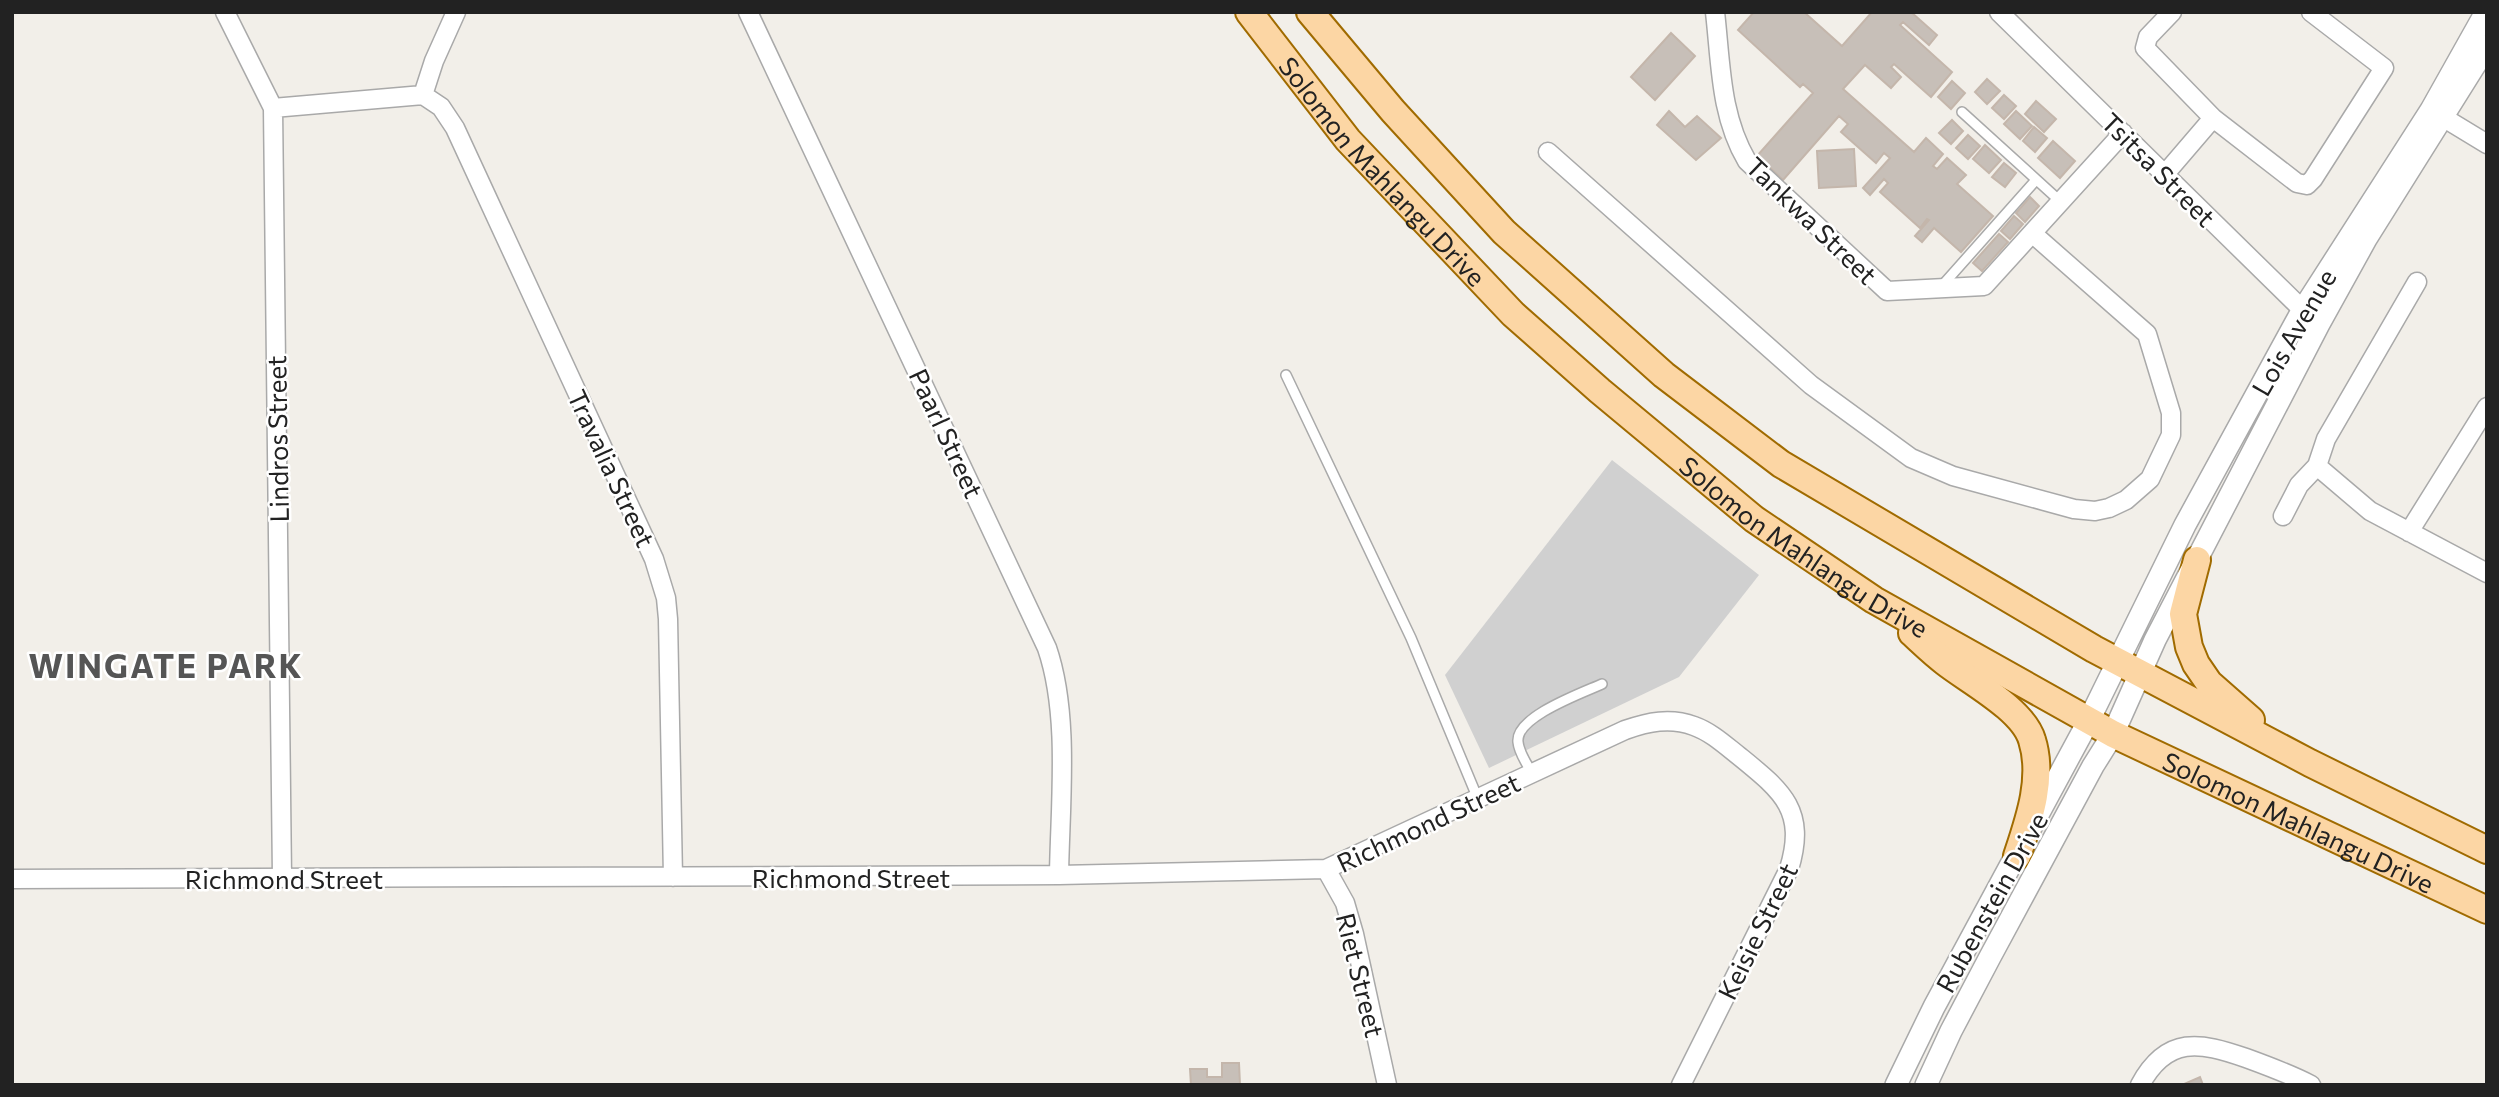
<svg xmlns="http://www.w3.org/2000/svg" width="2499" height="1097" font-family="Commissioner,sans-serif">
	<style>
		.religious { fill: #d0d0d0 }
		.building { fill: #c7bfb8; stroke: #c4b6ab; stroke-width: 2 }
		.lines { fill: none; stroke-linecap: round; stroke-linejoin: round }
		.service-casing { stroke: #a9a9a9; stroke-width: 12 }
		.minor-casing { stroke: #a9a9a9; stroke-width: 21 }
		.tertiary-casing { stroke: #a9a9a9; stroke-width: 24 }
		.primary-casing { stroke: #a06b00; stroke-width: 30 }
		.service { stroke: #fff; stroke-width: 9 }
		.minor { stroke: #fff; stroke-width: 18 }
		.tertiary { stroke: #fff; stroke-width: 21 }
		.primary { stroke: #fcd6a4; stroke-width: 26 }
		.labels { text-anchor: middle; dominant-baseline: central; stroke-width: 5; stroke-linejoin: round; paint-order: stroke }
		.street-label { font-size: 26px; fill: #222; stroke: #fff }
		.district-label { font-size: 33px; font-weight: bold; letter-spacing: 2px; fill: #555; stroke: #fff }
	</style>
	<rect width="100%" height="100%" fill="#f2efe9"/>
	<!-- religious -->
	<path class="religious" d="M1612,460L1759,575L1679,677L1489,768L1445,675Z"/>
	<!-- building -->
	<path class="building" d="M1754,12H1804L1842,46L1872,12H1911L1937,35L1929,45L1903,22L1900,25L1952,72L1931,97L1894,64L1891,67L1901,77L1891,88L1865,65L1843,89L1914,152L1926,138L1943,154L1933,166L1937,169L1947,158L1966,175L1957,184L1993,216L1961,252L1934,228L1922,242L1915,236L1929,220L1927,219L1920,228L1880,192L1888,183L1884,179L1870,195L1863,188L1890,158L1884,153L1876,163L1841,132L1848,124L1839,116L1783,180L1757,156L1813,93L1803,84L1800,87L1738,30Z
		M1671,33L1695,56L1655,100L1631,77Z
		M1987,79L2000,91L1987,104L1975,92Z
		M1952,81L1965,93L1951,109L1938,97Z
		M2004,95L2016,106L2004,119L1992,108Z
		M2036,101L2056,119L2044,132L2025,114Z
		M1669,111L1685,127L1697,116L1721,138L1696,160L1657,125Z
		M2016,111L2032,126L2020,139L2004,124Z
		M1952,120L1963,131L1951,144L1939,133Z
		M2034,127L2047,138L2035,152L2023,141Z
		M1968,135L1980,146L1968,159L1956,148Z
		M2053,141L2075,161L2060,178L2038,158Z
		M1985,145L2001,160L1989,173L1973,159Z
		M1854,149L1856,186L1819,188L1817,151Z
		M2004,163L2016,173L2005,187L1992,177Z
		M2030,197L2039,206L2025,222L2016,213Z
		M2014,216L2023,224L2010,239L2001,231Z
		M1999,234L2008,242L1982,271L1973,263Z
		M1222,1063H1239L1240,1085H1191L1190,1069H1207V1077H1222Z
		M2200,1077L2203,1085H2182Z"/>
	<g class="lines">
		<!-- service casing -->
		<g class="service-casing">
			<path id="service" d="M1962,112L2061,202
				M1940,288L2036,180
				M1286,375L1411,638L1478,799
				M1532,773C1527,764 1519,753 1518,742C1515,717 1582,693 1602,684"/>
		</g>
		<!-- minor casing -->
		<g class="minor-casing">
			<path id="minor" d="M225,12L273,108L282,878
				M748,12L1047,648C1070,715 1060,804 1059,875
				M1715,12C1721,64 1720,115 1747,161L1887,291L1984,286L2123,133
				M1999,12L2311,318
				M423,95L441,107L455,128L654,559L666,598L668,619L673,877
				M273,108L423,95L434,61L456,12
				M2431,110L2487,144
				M2213,118L2297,183L2307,185L2313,179L2384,68L2311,12
				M1548,152L1811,385L1911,458L1953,476L2074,509L2095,511L2109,508L2126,500L2150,479L2171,435V413L2147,334L2033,234
				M2165,174L2213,118L2145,48L2148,37L2172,12
				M2317,466L2370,511L2487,573
				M2283,516L2299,485L2317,466L2326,439L2417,282
				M2409,532L2487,407
				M1326,869L1345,903L1354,934L1387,1085
				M12,879L1059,875L1326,869L1625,730C1648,722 1670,717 1694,726C1711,732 1725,745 1739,756C1782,791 1807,810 1789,869L1681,1085
				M2140,1085C2167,1035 2200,1042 2246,1058C2268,1066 2290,1074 2311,1085"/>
		</g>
		<!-- tertiary casing -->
		<g class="tertiary-casing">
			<path id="tertiary" d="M1896,1085L1934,1007L2089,720L2185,525L2302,311L2431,110L2486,12
				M1926,1085L1951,1031L1990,957L2093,766L2113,734L2155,640L2319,324L2366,239L2487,46"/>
		</g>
		<!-- primary casing -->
		<g class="primary-casing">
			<g id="primary">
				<path id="s1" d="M1249,12L1348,140L1513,314L1600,391L1754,519L1874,600L2113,734L2487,910"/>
				<path d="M1310,12L1393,111L1504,232L1664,375L1781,464L2094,649L2310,763L2487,850"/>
				<path d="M2197,560L2183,614L2189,647L2196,664L2209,683L2251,720"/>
				<path d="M1912,633C1923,643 1933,653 1945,662C1969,681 2023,709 2032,740C2044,778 2029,820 2017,856"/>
			</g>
		</g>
		<!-- service -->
		<use href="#service" class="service"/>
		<!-- minor -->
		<use href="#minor" class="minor"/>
		<!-- tertiary -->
		<use href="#tertiary" class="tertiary"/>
		<!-- primary -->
		<use href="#primary" class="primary"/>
	</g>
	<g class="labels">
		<!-- street labels -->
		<g class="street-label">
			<text transform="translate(2159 169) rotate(45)">Tsitsa Street</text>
			<text stroke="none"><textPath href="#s1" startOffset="208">Solomon Mahlangu Drive</textPath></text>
			<text transform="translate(1812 220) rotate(44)">Tankwa Street</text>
			<text transform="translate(2293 332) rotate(-60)">Lois Avenue</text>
			<text transform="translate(947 433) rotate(65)">Paarl Street</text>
			<text transform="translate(277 439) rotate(-91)">Lindros Street</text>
			<text transform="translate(612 468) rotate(65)">Travalia Street</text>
			<text stroke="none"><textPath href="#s1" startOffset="775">Solomon Mahlangu Drive</textPath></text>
			<text transform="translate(1428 822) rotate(-25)">Richmond Street</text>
			<text stroke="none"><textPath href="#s1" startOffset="1342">Solomon Mahlangu Drive</textPath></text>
			<text x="851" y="877">Richmond Street</text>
			<text x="284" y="878">Richmond Street</text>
			<text transform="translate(1991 902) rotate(-61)">Rubenstein Drive</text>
			<text transform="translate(1757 931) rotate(-64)">Keisie Street</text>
			<text transform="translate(1361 975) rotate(76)">Riet Street</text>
		</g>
		<!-- district labels -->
		<g class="district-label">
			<text x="166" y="664">WINGATE PARK</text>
		</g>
	</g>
	<!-- border -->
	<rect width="2499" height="1097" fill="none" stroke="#222222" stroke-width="28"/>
</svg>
